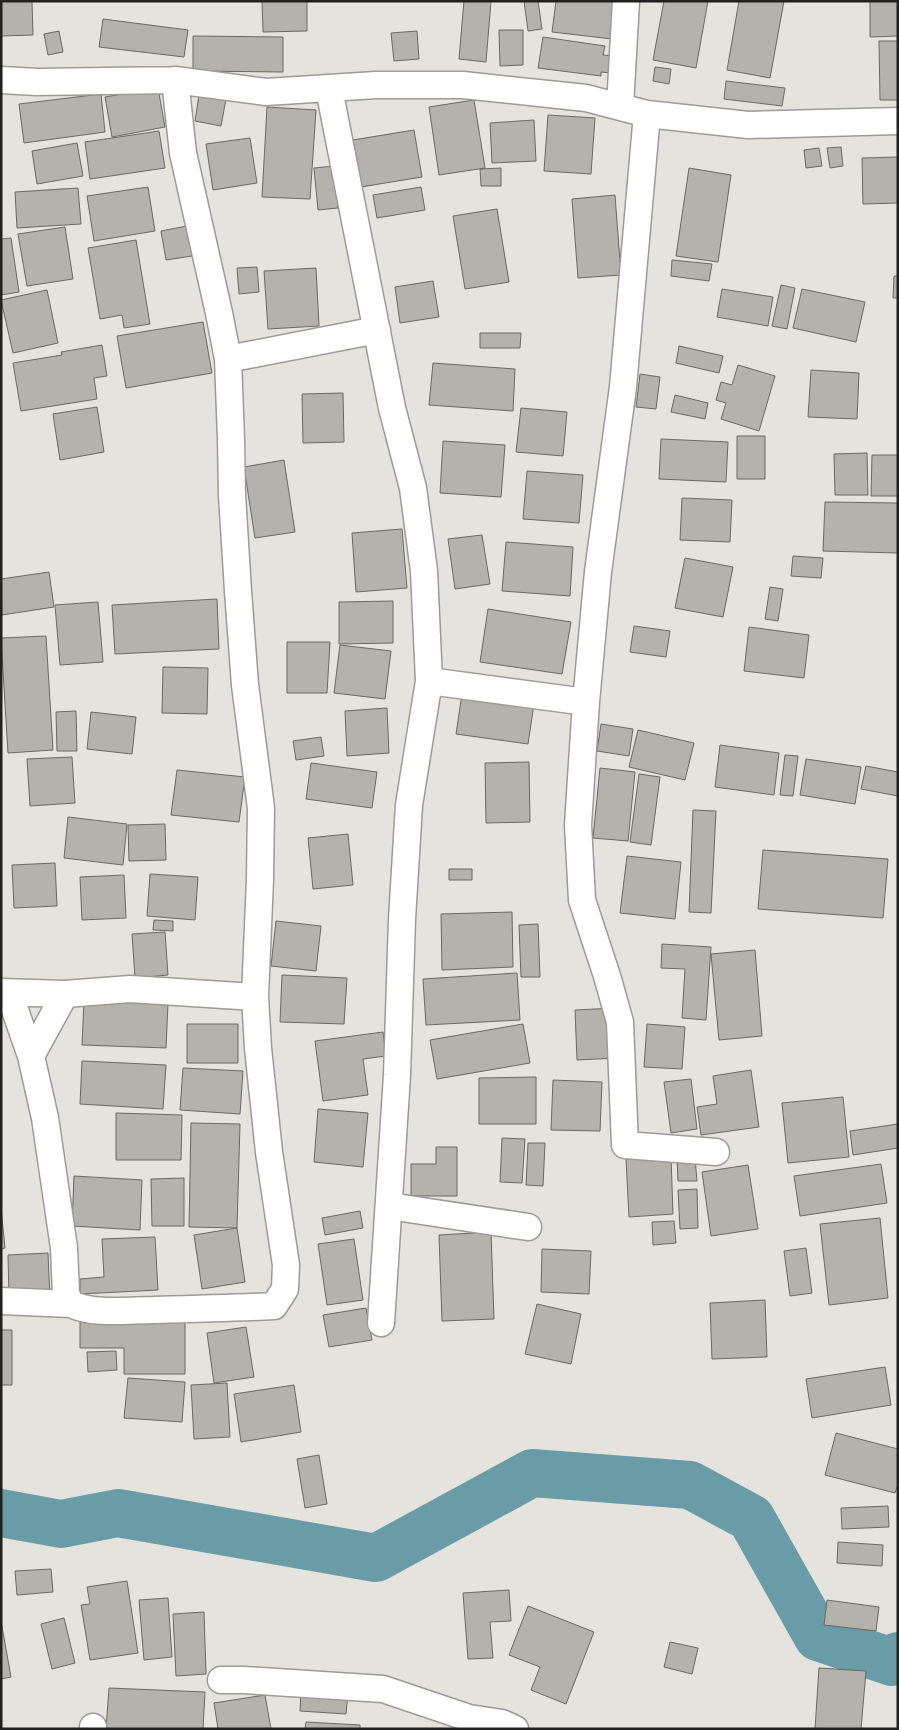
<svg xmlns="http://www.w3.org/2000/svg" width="899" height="1730" font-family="Karla,sans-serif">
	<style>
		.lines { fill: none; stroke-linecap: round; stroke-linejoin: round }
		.river { stroke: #699ca6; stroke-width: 48 }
		.building { fill: #b3b2ac; stroke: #696863 }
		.minor-casing { stroke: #9c9b96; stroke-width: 29 }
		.minor { stroke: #fff; stroke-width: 26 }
	</style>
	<rect width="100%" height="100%" fill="#e5e3dd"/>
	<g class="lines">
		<!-- river -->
		<path class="river" d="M1,1513L61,1524L118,1513L376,1558L532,1473L690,1485L751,1518L818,1637L892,1662L898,1656"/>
	</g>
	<!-- building -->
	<path class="building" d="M1,1H32L33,35L1,36Z
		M262,1H307V31L263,32Z
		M464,1H491L486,62L459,59Z
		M524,1H538L542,29L528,31Z
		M556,1H626L621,40L552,32Z
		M664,1H708L696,68L653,60Z
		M739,1H784L770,78L727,70Z
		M870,1H898V36L870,37Z
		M103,19L188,30L184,57L99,47Z
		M499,30H523V65L500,66Z
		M59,31L63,52L48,55L44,34Z
		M417,31L419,59L394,61L391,33Z
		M193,36L283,37V72L193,71Z
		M543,37L605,46L603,55L614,56L612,73L601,72V76L538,68Z
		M879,41H898V100H880Z
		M655,67L671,69L669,84L653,81Z
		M726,81L785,88L782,106L724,99Z
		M158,88L165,127L112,137L105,97Z
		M101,94L105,132L24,143L19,104Z
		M199,95L226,99L221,126L195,121Z
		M474,100L485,168L439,175L429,107Z
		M267,107L316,110L310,199L262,197Z
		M548,115L595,118L591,174L544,171Z
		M534,120L536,161L492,163L490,123Z
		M414,130L422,177L361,187L353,140Z
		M159,131L165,168L90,179L85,142Z
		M250,138L257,183L213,190L206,144Z
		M77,143L83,176L37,184L32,151Z
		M841,147L843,166L830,168L827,148Z
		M819,148L822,166L806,168L804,150Z
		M898,157V203L863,204L862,158Z
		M335,166L338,208L318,210L314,168Z
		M501,168V186H481L480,169Z
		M689,168L731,175L718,262L676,256Z
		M148,187L155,231L94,241L87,196Z
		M421,187L425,210L377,218L373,195Z
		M78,188L81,224L17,228L15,192Z
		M615,195L621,275L578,278L572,199Z
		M497,209L509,282L465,289L453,216Z
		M187,226L192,256L166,260L161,231Z
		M65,227L73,279L27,286L18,234Z
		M11,238L19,292L1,295V239Z
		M136,240L150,324L124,328L122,315L100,319L88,248Z
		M672,260L712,264L709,281L671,276Z
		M257,267L259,292L239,294L237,268Z
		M316,268L319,326L268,329L264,271Z
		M894,276H898V298H893Z
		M433,281L439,317L400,323L395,287Z
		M781,285L795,288L787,329L772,326Z
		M722,289L773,297L768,326L717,317Z
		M802,289L865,302L856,342L793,328Z
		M47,290L58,343L13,353L1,300Z
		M203,322L212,373L126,388L117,336Z
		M480,333H521L520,348H480Z
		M102,345L107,376L94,378L97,399L21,411L13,363L62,355L61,352Z
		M679,346L723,356L719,373L676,363Z
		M433,363L515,369L513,411L429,405Z
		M738,365L775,376L759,431L721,419L726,403L716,400L721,382L732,385Z
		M811,370L859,373L857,419L808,417Z
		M640,374L660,377L656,409L636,407Z
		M343,393L344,442L303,443L302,394Z
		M675,395L708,403L705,419L671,412Z
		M97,407L104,452L60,460L53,414Z
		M521,408L567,412L563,456L516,452Z
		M737,436H765V479H737Z
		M661,439L728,442L726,482L659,479Z
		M443,441L505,445L501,497L440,493Z
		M867,453L868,495H835L834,454Z
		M872,455H898V496H871Z
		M284,460L295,532L255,538L244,467Z
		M527,471L583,475L579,523L523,519Z
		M682,498L732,500L730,542L680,540Z
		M825,502L898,503V553L823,551Z
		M402,529L407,588L356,592L352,533Z
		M482,535L490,584L455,589L448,539Z
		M506,542L573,547L570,596L502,591Z
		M793,556L823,558L821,578L791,576Z
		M685,558L733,567L723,617L675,608Z
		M49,572L54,607L2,615L1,579Z
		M770,587L783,589L778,621L765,619Z
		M217,599L219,649L115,654L112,605Z
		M393,601V643L339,644V602Z
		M98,602L103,662L60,665L55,605Z
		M488,609L571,622L562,674L480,662Z
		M634,626L670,631L666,657L630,652Z
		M749,627L809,635L804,678L744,671Z
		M46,636L53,750L8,753L1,638Z
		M287,642H330L327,693H287Z
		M340,645L391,651L385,699L334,693Z
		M163,667L208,668L207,714L162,713Z
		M462,694L534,704L528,744L456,734Z
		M387,708L389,753L347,756L345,711Z
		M76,711L77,751H57L56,712Z
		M91,712L136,717L132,754L87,749Z
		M601,724L633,729L629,756L597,751Z
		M638,730L694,743L685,780L629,767Z
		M321,737L324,756L296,760L293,741Z
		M720,745L779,753L774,795L715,787Z
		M785,755L798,756L793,796L780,795Z
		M72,757L75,803L30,806L27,759Z
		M806,759L861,767L855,804L800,795Z
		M529,762L530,822L486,823L485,763Z
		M311,763L377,772L372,808L306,799Z
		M866,766L898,772V796L861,789Z
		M600,768L635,772L628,841L593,838Z
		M177,770L245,777L239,822L171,815Z
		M639,774L660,777L651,845L630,842Z
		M693,810L716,811L711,913L689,912Z
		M68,817L127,824L123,865L64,858Z
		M165,824L166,860L129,861L128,825Z
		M348,834L353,885L313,889L308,838Z
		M763,850L888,859L883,918L758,909Z
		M627,856L681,862L675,919L620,913Z
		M55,863L57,906L14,908L12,865Z
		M449,869H472V880H449Z
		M150,874L198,877L195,920L147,916Z
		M124,875L126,918L82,920L80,877Z
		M512,912L513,967L442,970L441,914Z
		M154,920L173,921V931L153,930Z
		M276,921L321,926L316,971L271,966Z
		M538,924L540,977H521L519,925Z
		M165,932L168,975L135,978L132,934Z
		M662,944L711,947L706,1020L682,1018L685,969L661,968Z
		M755,950L762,1036L719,1040L711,954Z
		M517,973L520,1020L426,1025L423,979Z
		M282,975L347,978L344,1024L280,1022Z
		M84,1001L168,1004L166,1048L82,1045Z
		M615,1008L617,1058L577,1060L575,1010Z
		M187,1024H238V1063H187Z
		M523,1024L530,1063L437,1079L430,1040Z
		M647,1024L685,1027L682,1069L644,1067Z
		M383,1032L386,1056L363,1059L368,1095L323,1101L315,1041Z
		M82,1061L166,1065L163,1109L80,1104Z
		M183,1068L243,1071L240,1114L180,1110Z
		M751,1070L759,1127L701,1135L697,1107L717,1104L713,1076Z
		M536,1077V1124H479V1078Z
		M691,1079L697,1129L671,1133L664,1082Z
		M553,1080L602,1082L600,1131L551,1130Z
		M843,1097L849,1157L788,1163L782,1103Z
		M318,1109L368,1113L363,1167L314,1162Z
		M116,1113L182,1115L181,1160H116Z
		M191,1123L240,1124L237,1228L189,1227Z
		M898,1124V1148L853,1155L850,1131Z
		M502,1138L525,1139L522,1183L500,1182Z
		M528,1143H545L543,1186L526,1185Z
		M436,1147H457V1196H411V1164H436Z
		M671,1157L673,1214L629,1217L626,1159Z
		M695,1158L697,1181H678L677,1159Z
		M881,1164L887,1203L800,1216L794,1176Z
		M748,1165L758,1229L711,1236L702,1172Z
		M74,1176L142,1180L140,1230L72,1226Z
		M184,1178V1226H152L151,1179Z
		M697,1189L698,1228L680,1229L678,1190Z
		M1,1208L5,1248L1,1249Z
		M360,1211L363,1228L325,1235L322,1218Z
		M880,1218L888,1298L829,1305L820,1224Z
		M674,1221L676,1243L653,1245L652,1222Z
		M237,1228L245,1282L202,1289L194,1235Z
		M491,1232L494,1319L442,1321L439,1235Z
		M155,1237L158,1290L80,1294V1279L104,1277L102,1239Z
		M354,1239L363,1300L327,1305L318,1244Z
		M806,1248L812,1293L790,1296L784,1251Z
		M542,1249L591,1251L589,1294L541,1292Z
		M48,1253L50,1297L9,1299L8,1255Z
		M765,1300L767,1357L712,1359L710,1303Z
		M537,1304L581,1314L571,1364L525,1354Z
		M366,1308L372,1340L329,1347L323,1315Z
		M185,1319V1374H124V1348H80V1320Z
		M246,1327L254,1377L214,1383L207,1333Z
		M1,1330H12V1385H1Z
		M116,1351L117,1370L88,1372L87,1352Z
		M885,1367L891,1405L812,1418L806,1379Z
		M128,1378L185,1382L182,1422L124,1418Z
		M227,1383L230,1437L194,1439L191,1385Z
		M294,1385L301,1432L241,1442L234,1394Z
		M836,1433L898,1449V1484L895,1493L825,1475Z
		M319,1455L327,1504L305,1508L297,1459Z
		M888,1506L889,1527L842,1529L841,1508Z
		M838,1542L883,1545L882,1566L837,1563Z
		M51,1569L53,1592L17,1595L15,1571Z
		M127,1581L138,1653L90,1660L81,1605L90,1604L87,1587Z
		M509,1590L511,1621L490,1622L493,1658L468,1659L463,1593Z
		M168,1598L172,1657L144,1660L139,1600Z
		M827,1600L879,1607L876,1631L824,1625Z
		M528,1606L594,1632L566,1704L531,1690L540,1667L509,1655Z
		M204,1612L206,1674L176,1676L173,1614Z
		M64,1618L75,1663L52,1669L41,1624Z
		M1,1621L11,1677L1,1679Z
		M670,1642L698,1648L692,1674L664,1667Z
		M819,1668L866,1671L861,1729H815Z
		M109,1688L205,1692L203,1729H106Z
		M301,1691L348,1694L346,1714L300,1711Z
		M265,1695L271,1729H218L214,1703Z
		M306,1722L360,1725V1729H305Z"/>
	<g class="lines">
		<!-- minor casing -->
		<g class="minor-casing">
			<path id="minor" d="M1,80L37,82L175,80L266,92L376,85H463L586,98L647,114L748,125L898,121
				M329,89L392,408L413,488L424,571L429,681L409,805L402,919L397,1075L381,1323
				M620,106L626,1
				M647,114L623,387L598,572L586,702L578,825L582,900L607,976L620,1022L625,1145L716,1152
				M228,359L377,330
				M429,681L586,702
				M1,992L65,994L130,989L255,997
				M9,993L31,1056L45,1118L64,1248L66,1294L71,1304
				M31,1056L65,994
				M389,1206L528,1227
				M1,1301L71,1304C93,1315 129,1310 154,1310C194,1309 234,1308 274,1306L285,1289L286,1265L269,1152L258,1048L255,997L260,879L261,808L245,685L238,591L232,495L231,439L228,359L219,313L183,153L175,80
				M221,1680H244L383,1689L469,1718L502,1723L515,1729
				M93,1727V1729"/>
		</g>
		<!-- minor -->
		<use href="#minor" class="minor"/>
	</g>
	<!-- border -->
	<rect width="899" height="1730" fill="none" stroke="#21211e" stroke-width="5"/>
</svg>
